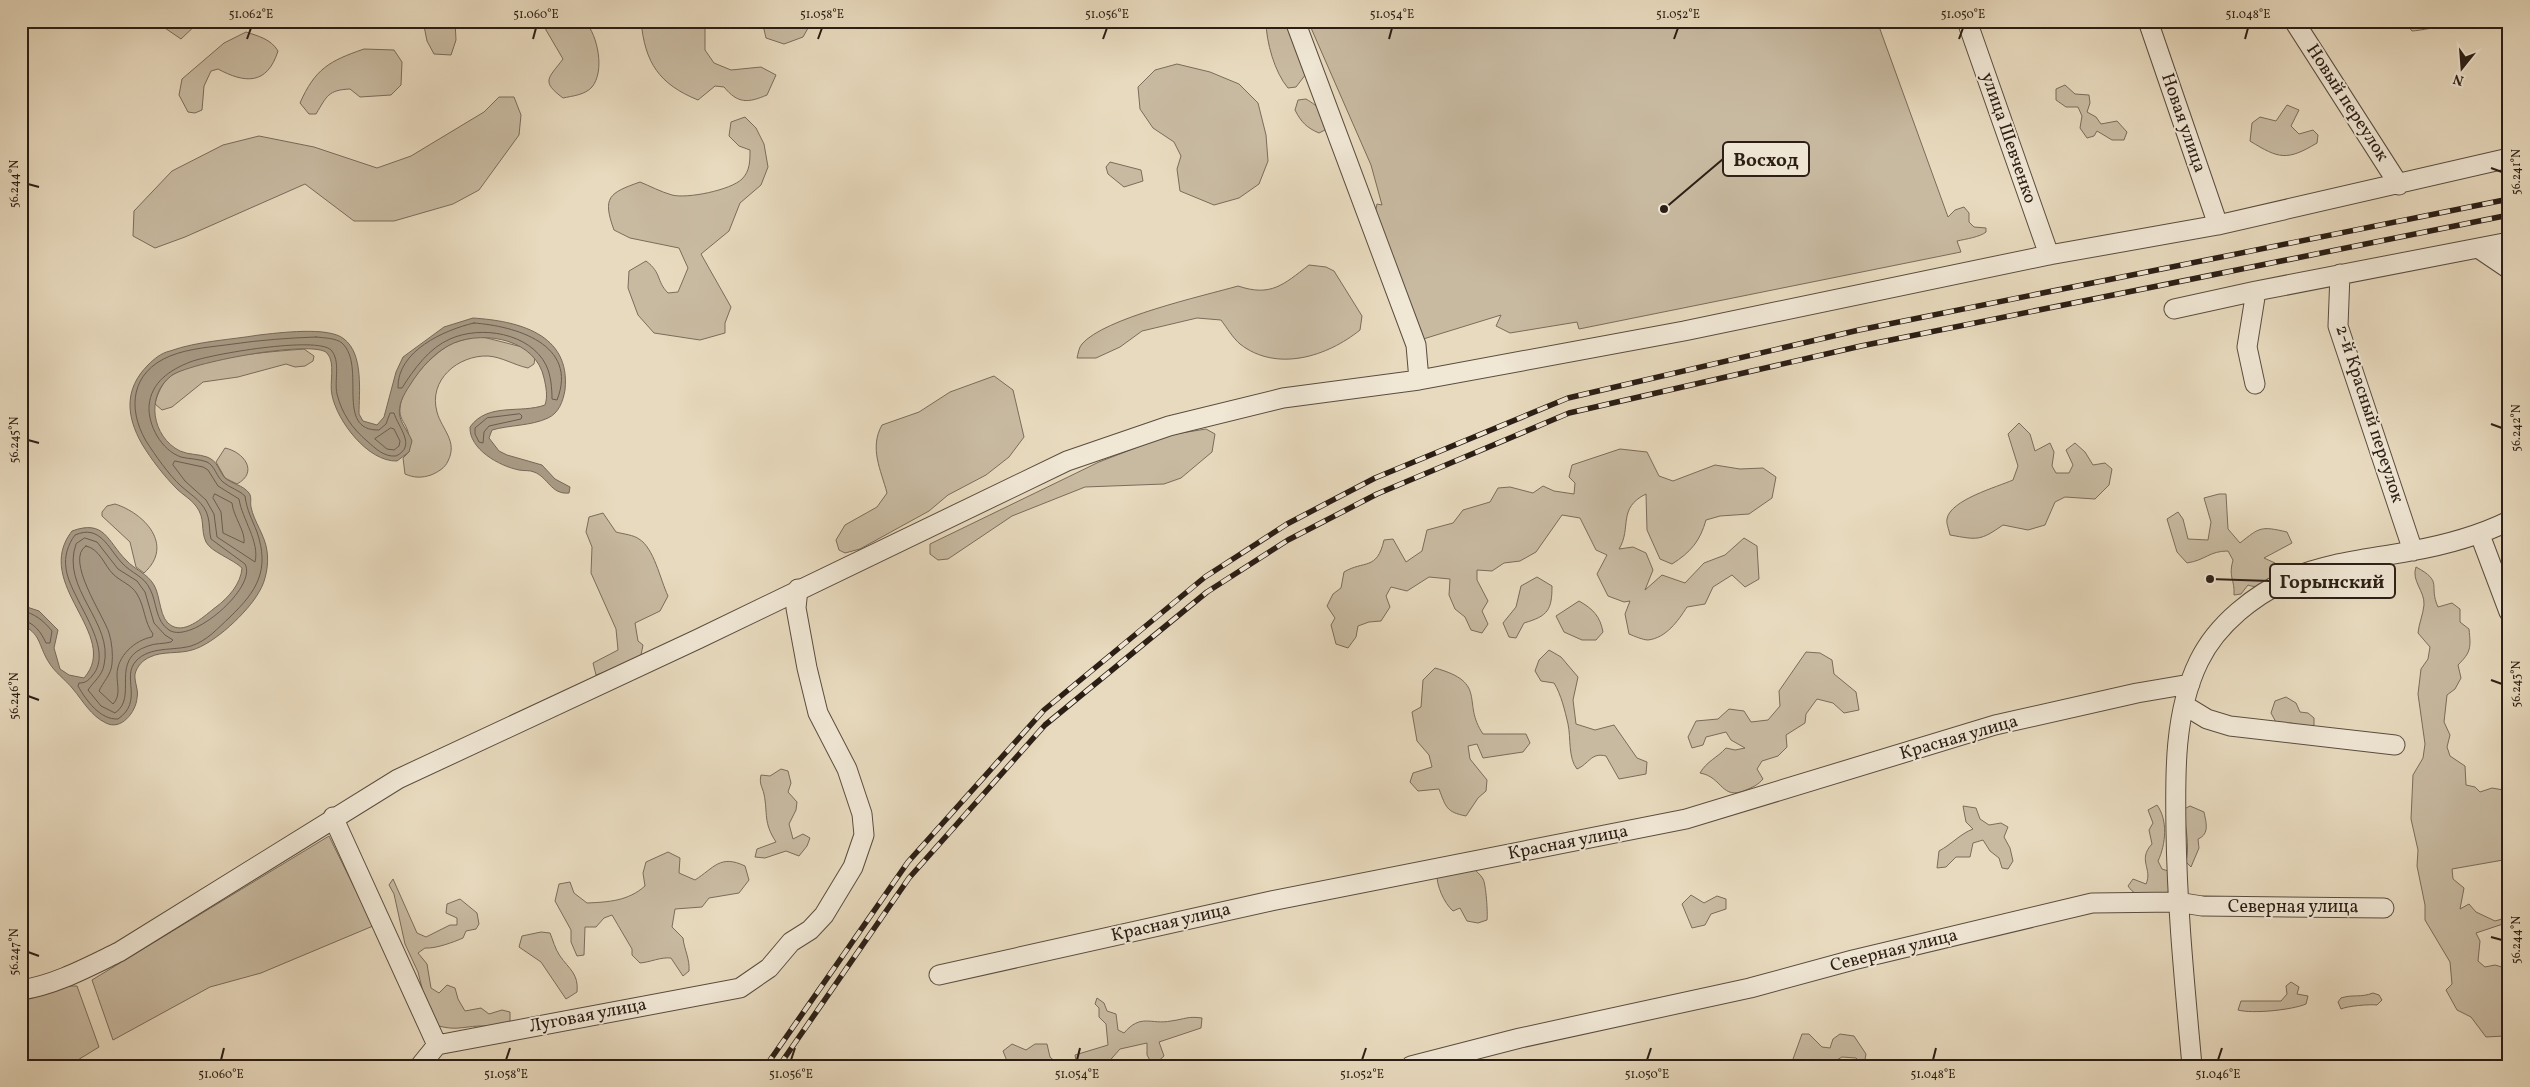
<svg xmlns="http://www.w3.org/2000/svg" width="2530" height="1087" font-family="Vollkorn,serif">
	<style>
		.green { fill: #c8baa1; stroke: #7a6c5b }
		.water { fill: #a89a85; stroke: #766858 }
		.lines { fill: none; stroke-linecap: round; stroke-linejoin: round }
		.shore { stroke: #6a5c4d; stroke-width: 1 }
		.minor-casing { stroke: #5a4d3f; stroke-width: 21 }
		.minor { stroke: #f0e7d5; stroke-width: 19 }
		.rail-casing { stroke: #2b1e15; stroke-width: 5.5 }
		.rail { stroke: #f0e7d5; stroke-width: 4; stroke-dasharray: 11; stroke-linecap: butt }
		.ticks { fill: none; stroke: #2b1e15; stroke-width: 2 }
		.labels { text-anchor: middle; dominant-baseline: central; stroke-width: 4; stroke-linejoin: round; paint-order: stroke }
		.street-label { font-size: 18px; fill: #2b1e15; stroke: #f0e7d5 }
		.leader { fill: none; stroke: #2b1e15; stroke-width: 2 }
		.callout-dot { fill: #2b1e15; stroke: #f0e7d5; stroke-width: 2 }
		.callout { fill: #f0e7d5; stroke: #2b1e15; stroke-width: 2 }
		.callout-label { font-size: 19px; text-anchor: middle; font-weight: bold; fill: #2b1e15 }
		.neatline { fill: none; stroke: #2b1e15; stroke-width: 2 }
		.ticks-label { font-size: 12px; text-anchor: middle; fill: #2b1e15 }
	</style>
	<rect width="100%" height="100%" fill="#e8dabe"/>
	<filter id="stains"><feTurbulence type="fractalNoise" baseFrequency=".004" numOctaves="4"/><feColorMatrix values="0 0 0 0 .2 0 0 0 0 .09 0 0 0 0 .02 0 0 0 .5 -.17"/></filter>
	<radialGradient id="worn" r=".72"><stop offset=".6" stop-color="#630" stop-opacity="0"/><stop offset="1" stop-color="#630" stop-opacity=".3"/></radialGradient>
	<!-- green -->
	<path class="green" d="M163,21H200L181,39L162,26Z
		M423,21H455L456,40L451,55L434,54L427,41Z
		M545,21H585C598,36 605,71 592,87C585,95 572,96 563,98C540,81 549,78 563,59L546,30Z
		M641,21H705V50L714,63L731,70L761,67L776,75L767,95C748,103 738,104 724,87L715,86L698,100C659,84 645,63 641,21Z
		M762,21H812L803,37L784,44L766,38Z
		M1266,21H1285L1289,26L1306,74L1296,87L1288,88C1275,73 1266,42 1266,21Z
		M1308,21H1877L1948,217L1955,210L1964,207L1969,213V222L1974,227L1986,228V232C1980,237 1966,239 1957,241L1961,252L1579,329L1577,322L1510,333L1496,326L1501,315L1420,340L1374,218L1377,204L1382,205L1371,165Z
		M2404,21H2459C2455,24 2418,31 2412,31Z
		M246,32C258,36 271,39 278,51C267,86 244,83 218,69L211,71L204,86L202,110L195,113L188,112L179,95L182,79L224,43Z
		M364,49L394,50L402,62L401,85L391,95L360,97L350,89C328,90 327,96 316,114H309L300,103C315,69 329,61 364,49Z
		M1177,64L1210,72L1239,84L1258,103L1266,135L1268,161L1259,184L1239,198L1214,205L1180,191L1177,169L1181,156L1174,142L1153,128L1140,109L1138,87L1155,70Z
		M2065,85L2075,94L2089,95L2090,103L2087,112L2096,117L2101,124L2117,121L2127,132L2124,140H2112L2097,131L2094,136L2087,138L2080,128L2082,116L2078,107H2066L2056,100V89Z
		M499,97H514L521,115L519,135L479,190L453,204L394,221H354L305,184L185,237L155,248L133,236L134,211L172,171L223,145L259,136L314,147L377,168L411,156L484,112Z
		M1306,99C1318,106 1330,116 1325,130L1319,133C1307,128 1301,122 1295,110L1298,100Z
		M2287,105L2299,110L2291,126L2299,134L2313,130L2318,135L2317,143C2287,161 2279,159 2250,141L2252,123L2260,117L2276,121Z
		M745,117L756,128L764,144L768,167L761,185L740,203L729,231L701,254L731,307L725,323V333L700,340L654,333L638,315L628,288L629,271L646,261C662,273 656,281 668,293L678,292L688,268L679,248L630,238L614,230C602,197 609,193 640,182C650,186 661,192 672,195C687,199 731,190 742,179C750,171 750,161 750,150L739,146L729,136L731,122Z
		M1110,162L1141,170L1143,181L1124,187L1108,174L1106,167Z
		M1309,265L1326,267L1334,271L1362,316L1360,330C1328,356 1277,373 1240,344C1233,338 1227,328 1221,320L1197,318L1142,331L1120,347L1096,358H1077C1078,354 1079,347 1082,344C1104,318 1203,296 1238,286C1271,297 1283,285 1309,265Z
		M479,336L526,348L535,357L534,364L528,368C514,365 502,357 488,356C458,355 428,380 437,412C442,430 458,441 448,461C445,468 438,472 431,475C422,478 414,478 405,474L403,458L409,452C409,445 410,435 407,429C404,421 399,418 400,408C401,386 434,352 453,343C461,340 470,338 479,336Z
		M304,349L314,356L313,361L305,366L295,367L286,364L238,377L203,382L172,407L162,410L155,404C157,394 163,381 172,375C202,356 269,352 304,349Z
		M994,376L1013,390L1024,437L1009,457L986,475L948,495L929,511L860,549L845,553L839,550L836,540L845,525L877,507L887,493C881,470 869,448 882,425L919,412L950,392Z
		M2019,423L2030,434L2035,451L2050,443L2054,452L2052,466L2056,473H2069L2073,465L2066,450L2075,443L2085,452L2093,465L2105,463L2112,469L2109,485L2095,499L2065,497L2055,502L2045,525L2028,530L2003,525C1980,541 1978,540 1950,535C1949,530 1946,523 1947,519C1950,500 1997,487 2013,480L2018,466L2008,434Z
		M1206,429L1215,434L1212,452L1181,478L1164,484L1085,487L1012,516L948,559L938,560L930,554V544L1099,462L1169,435Z
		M225,448C244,452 259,472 237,484L225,478L216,462Z
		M1620,449L1647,452L1659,476L1673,481L1715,465L1740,469L1763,468L1776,477L1772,498L1749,514L1720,516L1706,520C1700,541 1691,552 1672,564L1660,559L1647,530L1646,494C1617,508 1632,528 1619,549L1633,547L1646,553L1653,570L1645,590L1662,575L1685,583L1704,563L1725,555L1744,538L1757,546L1759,579L1745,587L1732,575L1713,587L1705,604L1687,607C1678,621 1666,638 1648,640C1643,640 1634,636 1629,634L1625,614L1630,601L1624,602L1608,596L1597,574L1607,555L1596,550L1580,518L1562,515L1536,552L1520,561L1504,563L1492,571L1477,570V580L1488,601L1482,611L1488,624L1482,633L1471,630L1465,617L1455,609L1449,595L1450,579L1429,577L1407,591L1391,587L1386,596L1390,607L1381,621L1369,622L1358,626L1356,637L1348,648L1336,644L1331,625L1335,618L1327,606L1333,594L1341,588L1344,572C1364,560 1377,571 1384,540L1393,539L1406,562L1422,551L1427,530L1453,523L1463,510L1490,502L1498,488L1510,487L1533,493L1543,486L1554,491L1574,494L1575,483L1569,477L1572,465Z
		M2219,494H2226L2228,529L2240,543C2260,527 2261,526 2287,532L2292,543L2264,558L2275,563L2281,573C2272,582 2261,590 2248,585L2241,594L2234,595C2235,579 2228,578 2233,560L2228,551C2209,551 2206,560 2187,563L2177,552L2167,519L2178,512L2183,519L2188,539L2208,540L2211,522L2204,498Z
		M115,504C144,513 175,545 144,573L136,567L130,542L102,516V512L107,506Z
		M603,513L616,532C623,534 634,535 639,539C654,548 660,579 668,596L660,611L635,623L638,641L643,645L640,660L596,675L593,663L618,650L616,629L591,573L592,547L586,532L589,517Z
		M2416,567C2444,582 2428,585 2438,607L2452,603L2460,609V622L2469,629C2471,648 2471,652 2458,665L2461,678L2455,689L2447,695L2444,722L2450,735L2447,747L2450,756L2465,766L2466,785L2475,787L2480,792L2492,788L2509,791V859L2452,869L2453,879L2464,888L2460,909L2469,904L2476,912L2495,921L2509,917V922L2476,933L2480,941L2478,961L2485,967L2495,965L2505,968L2506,976L2503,983L2509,992V1045L2504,1036L2486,1037L2471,1017L2457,1010L2446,990L2452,984L2450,962L2425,920V905L2417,866L2418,850L2411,819L2413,775L2423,758L2425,744L2418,694L2421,669L2428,659L2430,647L2418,633C2419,623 2423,615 2424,605C2425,591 2411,581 2416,567Z
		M1537,577L1552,586C1552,610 1548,616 1524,623L1516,638L1509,637L1503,623L1516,607L1521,586Z
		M1579,601C1593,609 1600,616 1603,632L1596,640H1582L1564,632L1556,616Z
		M1549,650L1561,657L1578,677L1573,700L1576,724L1595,730L1614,725L1637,758L1647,762L1646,774L1619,779L1606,756C1591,752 1589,764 1577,769C1568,758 1571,738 1568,724C1565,711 1561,694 1554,683L1541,681L1535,671L1539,660Z
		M1806,652L1820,653L1832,660L1834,674L1856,692L1859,710L1844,713L1833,703L1817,699L1806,714L1805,723L1786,735L1787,747L1778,756L1762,761L1757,769L1763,779C1758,785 1753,787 1746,790C1721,801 1723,777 1700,773C1707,761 1717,758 1726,748L1735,750L1745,748L1731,740L1726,732L1706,737L1703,745L1692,748L1688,737L1696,721L1718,719L1729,709L1744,711L1751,722L1768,720L1780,706L1779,691Z
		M1435,668C1489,683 1461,702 1483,734H1526L1530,743L1523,752L1483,758L1477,744L1468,746L1470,759L1487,780L1486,791L1478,798L1466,816C1446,812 1446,807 1439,789L1418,791L1410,782L1413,773L1432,767L1429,755L1417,741L1412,712L1421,707L1423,680Z
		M2286,697L2296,703L2300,712L2308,713L2314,718V725L2303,729L2292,723L2277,724L2271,713L2275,701Z
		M781,769L788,771L791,783L788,792L797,802L796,810L789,824L793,839L803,834L810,838L807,846L799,856L786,851L765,858L755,857L757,849L776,842C763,822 768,814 764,794C762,786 759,784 761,775L770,776Z
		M2157,805C2168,820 2166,844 2158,861L2162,869L2168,871L2169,891C2156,900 2137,900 2128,886L2133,879L2146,884C2153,869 2137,860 2152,844L2149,830L2153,823L2148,810Z
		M1963,806L1976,808L1980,819L1989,825L2001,823L2008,827L2004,837L2010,848L2013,861L2008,869L2002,868L1999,858L1990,851L1983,840L1973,843L1970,857H1956L1946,867L1937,868L1939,851C1952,844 1960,834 1973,829L1966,822Z
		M2190,806L2204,812C2206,822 2210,834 2198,839L2199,848L2191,867L2186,862C2190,845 2185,827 2184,809Z
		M329,836L373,926L261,973L210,987L113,1040L92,980Z
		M668,852L680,858L679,873L695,880C714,868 720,854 745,866L749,880L739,893L709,898L702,907L675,909L672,927L683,938C684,949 690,959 689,971L683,976L671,958C660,957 651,962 640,963L632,955V949L612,915L604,918L596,927H585L584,955L577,956L571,942V930L555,901L559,884L570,882L574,893L587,903C609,902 628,901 645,886L643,873L646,862Z
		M1472,867C1475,870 1481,875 1483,879C1486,884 1488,914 1487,920L1478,923L1467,921L1460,908L1453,911C1444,903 1436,885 1437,873Z
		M393,879L417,933L426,937L450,925H457V918L446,913L447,904L460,899L477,913L479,924L476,929L466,931L463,938C454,942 435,949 425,948L418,953L427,964L431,988L439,993L447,985L455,988L458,999L465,1011L481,1008L489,1014L502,1010L510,1012V1021C499,1026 491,1026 479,1026C460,1027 456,1031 435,1025L427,1008L418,972L405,944L394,894L389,885Z
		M1691,895L1704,903L1717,896L1726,899V909L1711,914L1705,925L1692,928L1682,904Z
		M541,932L550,933C553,940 555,949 560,956C569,969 579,974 577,992L566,999L541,962L519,947L522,936Z
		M2291,982L2299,987L2297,994L2308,996L2306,1004C2292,1010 2252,1014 2238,1010L2241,1001H2281L2287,994L2286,986Z
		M65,986H77L99,1047L68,1066H21V997Z
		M2373,993L2379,995L2382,1000L2377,1005C2370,1004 2347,1006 2341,1009L2338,1002L2341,998C2353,994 2360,998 2373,993Z
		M1097,998L1104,1003L1107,1011L1116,1014L1118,1030L1124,1033C1141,1013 1151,1025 1171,1021C1186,1019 1187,1016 1202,1018L1201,1028L1159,1042L1164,1056L1153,1066L1147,1055V1043L1120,1049L1105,1066H1077L1075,1055L1108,1045L1106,1024L1099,1017V1008L1095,1004Z
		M1802,1034H1809L1822,1047L1830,1048L1833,1039L1840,1034L1854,1036L1866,1054L1864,1066L1856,1058L1842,1057L1830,1064L1797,1066L1793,1059Z
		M1012,1044L1026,1050L1035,1044H1047L1050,1057L1060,1066H1009L1003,1051Z"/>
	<!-- water -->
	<path class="water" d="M473,318C517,321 571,333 565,390C563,401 559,413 548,418C531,426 509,425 492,430L489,438L499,451L507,455L542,465L555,479L570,487L569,493C551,495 548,477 534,472C530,470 524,471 519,470C499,466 469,449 470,427C488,402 520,414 545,405C548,396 546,387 544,378C536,340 486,330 454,343C435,351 420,369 410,385C404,394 397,406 400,417C402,425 409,433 412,441L409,452L397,461C368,462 337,421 332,395C329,383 336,363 327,353C313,339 187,363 171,376C145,396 152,437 180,451C189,455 199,454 207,457C218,461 218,470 225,478C232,484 243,485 249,493C252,497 250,502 251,507C254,522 265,535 267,551C269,564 266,581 259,592C248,612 214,644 192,650C179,654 162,651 150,657C143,660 137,666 135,674C134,682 139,690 137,698C136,712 121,731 106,723C91,716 83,701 73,689C65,679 55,673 48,661C38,644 41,634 21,624V605L39,611L58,630L54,648L60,669L69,675L84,678C122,635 31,584 72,531C105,519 107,541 126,560C135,570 147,573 154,585C161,597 159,620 172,626C187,634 205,615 216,607C228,598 241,584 242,568C233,559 211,552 206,542C200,529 206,519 196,506C191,499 183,495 177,489C164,476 151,459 142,444C126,416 124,389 148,365C154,359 161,353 170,351C198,341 229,340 259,335C278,333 329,326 344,339C364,354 359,393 359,414L363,421L377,425L384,417L396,372L403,357L444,327Z"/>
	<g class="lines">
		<!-- shore -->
		<path class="shore" d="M474,323C515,326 579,344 557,400L552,399C552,389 551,375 546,365C530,333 481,325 450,339C429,348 414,369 402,388H398C397,351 444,330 474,323Z
			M316,337C324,338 336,338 342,343C367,366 334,431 379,430L386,424L390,413H394C398,427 417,446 396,456C384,457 376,449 367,441C352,428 342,414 337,394C334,381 341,361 331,350C317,336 211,354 190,362C170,370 151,382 149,406C148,425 161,450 181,457C189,459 200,459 207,462C215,466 216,476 223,482C230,488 239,490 245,496C247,511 252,519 257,532C270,570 257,591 230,617C218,628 207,641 191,646C173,651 150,646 136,661C121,677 144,701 118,719C100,720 86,700 78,686L79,683C85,683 88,681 92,676C117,648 69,598 66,568C64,557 68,544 75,535C100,524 108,548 122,563C131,573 144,576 150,589C157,602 155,621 169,630C191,645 258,587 245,564L211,539C209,532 210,524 208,517C205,503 191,495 181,486C169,475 155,455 146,441C127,408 131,372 170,356C190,348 212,347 233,344C261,340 288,338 316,337Z
			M520,414L522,416L521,419L489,426L484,432L483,443L479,442L475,434V428L487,418Z
			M391,428L394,429L400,441L399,446L394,450L387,449L375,439Z
			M175,461L203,467L208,470L218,486L239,499C242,519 260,542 255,562L217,537L214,514L206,500L185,481L173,465Z
			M215,494L232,503C233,516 246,532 244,543L223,533L221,512L213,498Z
			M85,538L97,542L118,569L137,581L145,592L154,623L165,635L173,640L171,642C164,644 155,643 148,646C108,659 139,697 115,713L101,706L88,690C94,681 102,676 104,665C114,622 60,589 76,544Z
			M86,546C100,549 104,565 113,574C121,582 131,584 137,594C145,607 144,622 153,634L152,637C135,640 117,656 117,675C117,685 121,696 113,704L99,691C103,682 111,675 112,664C113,655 112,642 109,633C104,616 64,559 86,546Z
			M21,610C35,614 43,620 52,631L50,643H46C41,632 34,622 21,620"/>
		<!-- minor casing -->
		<g class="minor-casing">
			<path id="minor" d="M1295,21L1416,345L1419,380
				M1967,21L2049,255
				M2148,21L2218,225
				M2294,21L2399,185
				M2478,248L2509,242
				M2340,274L2338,326L2413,551
				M2174,309L2256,291L2478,248L2509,269
				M2255,384L2247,347L2256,291
				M2480,535L2509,612
				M2184,705L2207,719L2230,726L2395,745
				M333,817L437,1045
				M939,975L1271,901L1686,819L1995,725L2137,693L2190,684
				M21,990C55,985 88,967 119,952L398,779L698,639L1067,461L1169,426L1283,398L1419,380L1684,331L2049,255L2218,225L2509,158
				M420,1066L437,1045L740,988L769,968L791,942L810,930L824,915L853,867L864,835L862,814L847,769L818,713L807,668L796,608L798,589
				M1411,1066L1520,1038L1750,988L1853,960L2092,903L2177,902L2202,906L2384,908
				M2192,1066C2185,987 2177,909 2176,830C2175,774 2174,712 2199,661C2217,624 2255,594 2292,578C2330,562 2370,559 2411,551C2445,545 2478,536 2509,521"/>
		</g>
		<!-- minor -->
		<use href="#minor" class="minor"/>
		<!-- rail casing -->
		<g class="rail-casing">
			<path id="rail" d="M766,1066L908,862L1044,710L1205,577L1287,524L1375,478L1568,398L1859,330L2509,199
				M779,1066L909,878L1045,725L1207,592L1288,540L1377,494L1569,413L1861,346L2509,215"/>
		</g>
		<!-- rail -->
		<use href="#rail" class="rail"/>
	</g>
	<!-- ticks -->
	<path class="ticks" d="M247,39L251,28M533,39L536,28M818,39L822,28M1103,39L1107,28M1389,39L1392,28M1674,39L1678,28M1959,39L1963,28M2245,39L2248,28M2491,168L2502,172M28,184L39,187M2491,424L2502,428M28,440L39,443M2491,680L2502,684M28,696L39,700M2491,937L2502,940M28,952L39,956M221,1060L224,1048M506,1060L510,1048M791,1060L795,1048M1077,1060L1080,1048M1362,1060L1366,1048M1647,1060L1651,1048M1933,1060L1936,1048M2218,1060L2222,1048"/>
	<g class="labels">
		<!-- street labels -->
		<g class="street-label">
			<text transform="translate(2347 103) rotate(57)">Новый переулок</text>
			<text transform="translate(2183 123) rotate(71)">Новая улица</text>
			<text transform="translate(2008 138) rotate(71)">улица Шевченко</text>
			<text transform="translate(2369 414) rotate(72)">2-й Красный переулок</text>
			<text transform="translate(1959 738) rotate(-16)">Красная улица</text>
			<text transform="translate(1568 843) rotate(-11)">Красная улица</text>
			<text x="2293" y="907">Северная улица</text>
			<text transform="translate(1171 923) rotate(-13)">Красная улица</text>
			<text transform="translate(1894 951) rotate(-14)">Северная улица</text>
			<text transform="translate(588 1016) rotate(-11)">Луговая улица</text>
		</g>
	</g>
	<!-- callouts -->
	<path class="leader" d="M1664 209L1723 159M2210 579L2270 581"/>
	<g class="callout-dot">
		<circle cx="1664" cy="209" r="5"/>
		<circle cx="2210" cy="579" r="5"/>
	</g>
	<g class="callout">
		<rect x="1723" y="142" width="86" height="34" rx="5"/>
		<rect x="2270" y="564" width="125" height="34" rx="5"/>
	</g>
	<g class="callout-label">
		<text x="1766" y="166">Восход</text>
		<text x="2332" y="588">Горынский</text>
	</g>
	<!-- margin -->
	<rect width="2530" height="1087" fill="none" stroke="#e8dabe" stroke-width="55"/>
	<!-- north arrow -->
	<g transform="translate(2462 68) rotate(197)" stroke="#f0e7d5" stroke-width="4" paint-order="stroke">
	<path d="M0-4L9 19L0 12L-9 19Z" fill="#2b1e15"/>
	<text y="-8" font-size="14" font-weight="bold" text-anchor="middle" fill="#2b1e15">N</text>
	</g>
	<rect x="28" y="28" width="2474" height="1032" class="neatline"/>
	<g class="ticks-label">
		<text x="251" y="18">51.062°E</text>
		<text x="536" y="18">51.060°E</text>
		<text x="822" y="18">51.058°E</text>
		<text x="1107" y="18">51.056°E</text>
		<text x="1392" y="18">51.054°E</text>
		<text x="1678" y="18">51.052°E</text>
		<text x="1963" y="18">51.050°E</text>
		<text x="2248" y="18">51.048°E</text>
		<text transform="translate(2516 172) rotate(-90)" y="4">56.241°N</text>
		<text transform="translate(14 184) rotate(-90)" y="4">56.244°N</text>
		<text transform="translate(2516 428) rotate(-90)" y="4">56.242°N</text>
		<text transform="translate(14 440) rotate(-90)" y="4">56.245°N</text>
		<text transform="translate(2516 684) rotate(-90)" y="4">56.243°N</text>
		<text transform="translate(14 696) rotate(-90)" y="4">56.246°N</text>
		<text transform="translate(2516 940) rotate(-90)" y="4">56.244°N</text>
		<text transform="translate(14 952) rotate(-90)" y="4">56.247°N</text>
		<text x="221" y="1078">51.060°E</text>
		<text x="506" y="1078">51.058°E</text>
		<text x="791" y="1078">51.056°E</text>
		<text x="1077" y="1078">51.054°E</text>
		<text x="1362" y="1078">51.052°E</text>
		<text x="1647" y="1078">51.050°E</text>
		<text x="1933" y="1078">51.048°E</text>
		<text x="2218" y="1078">51.046°E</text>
	</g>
	<rect width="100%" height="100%" filter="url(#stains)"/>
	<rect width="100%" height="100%" fill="url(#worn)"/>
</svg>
